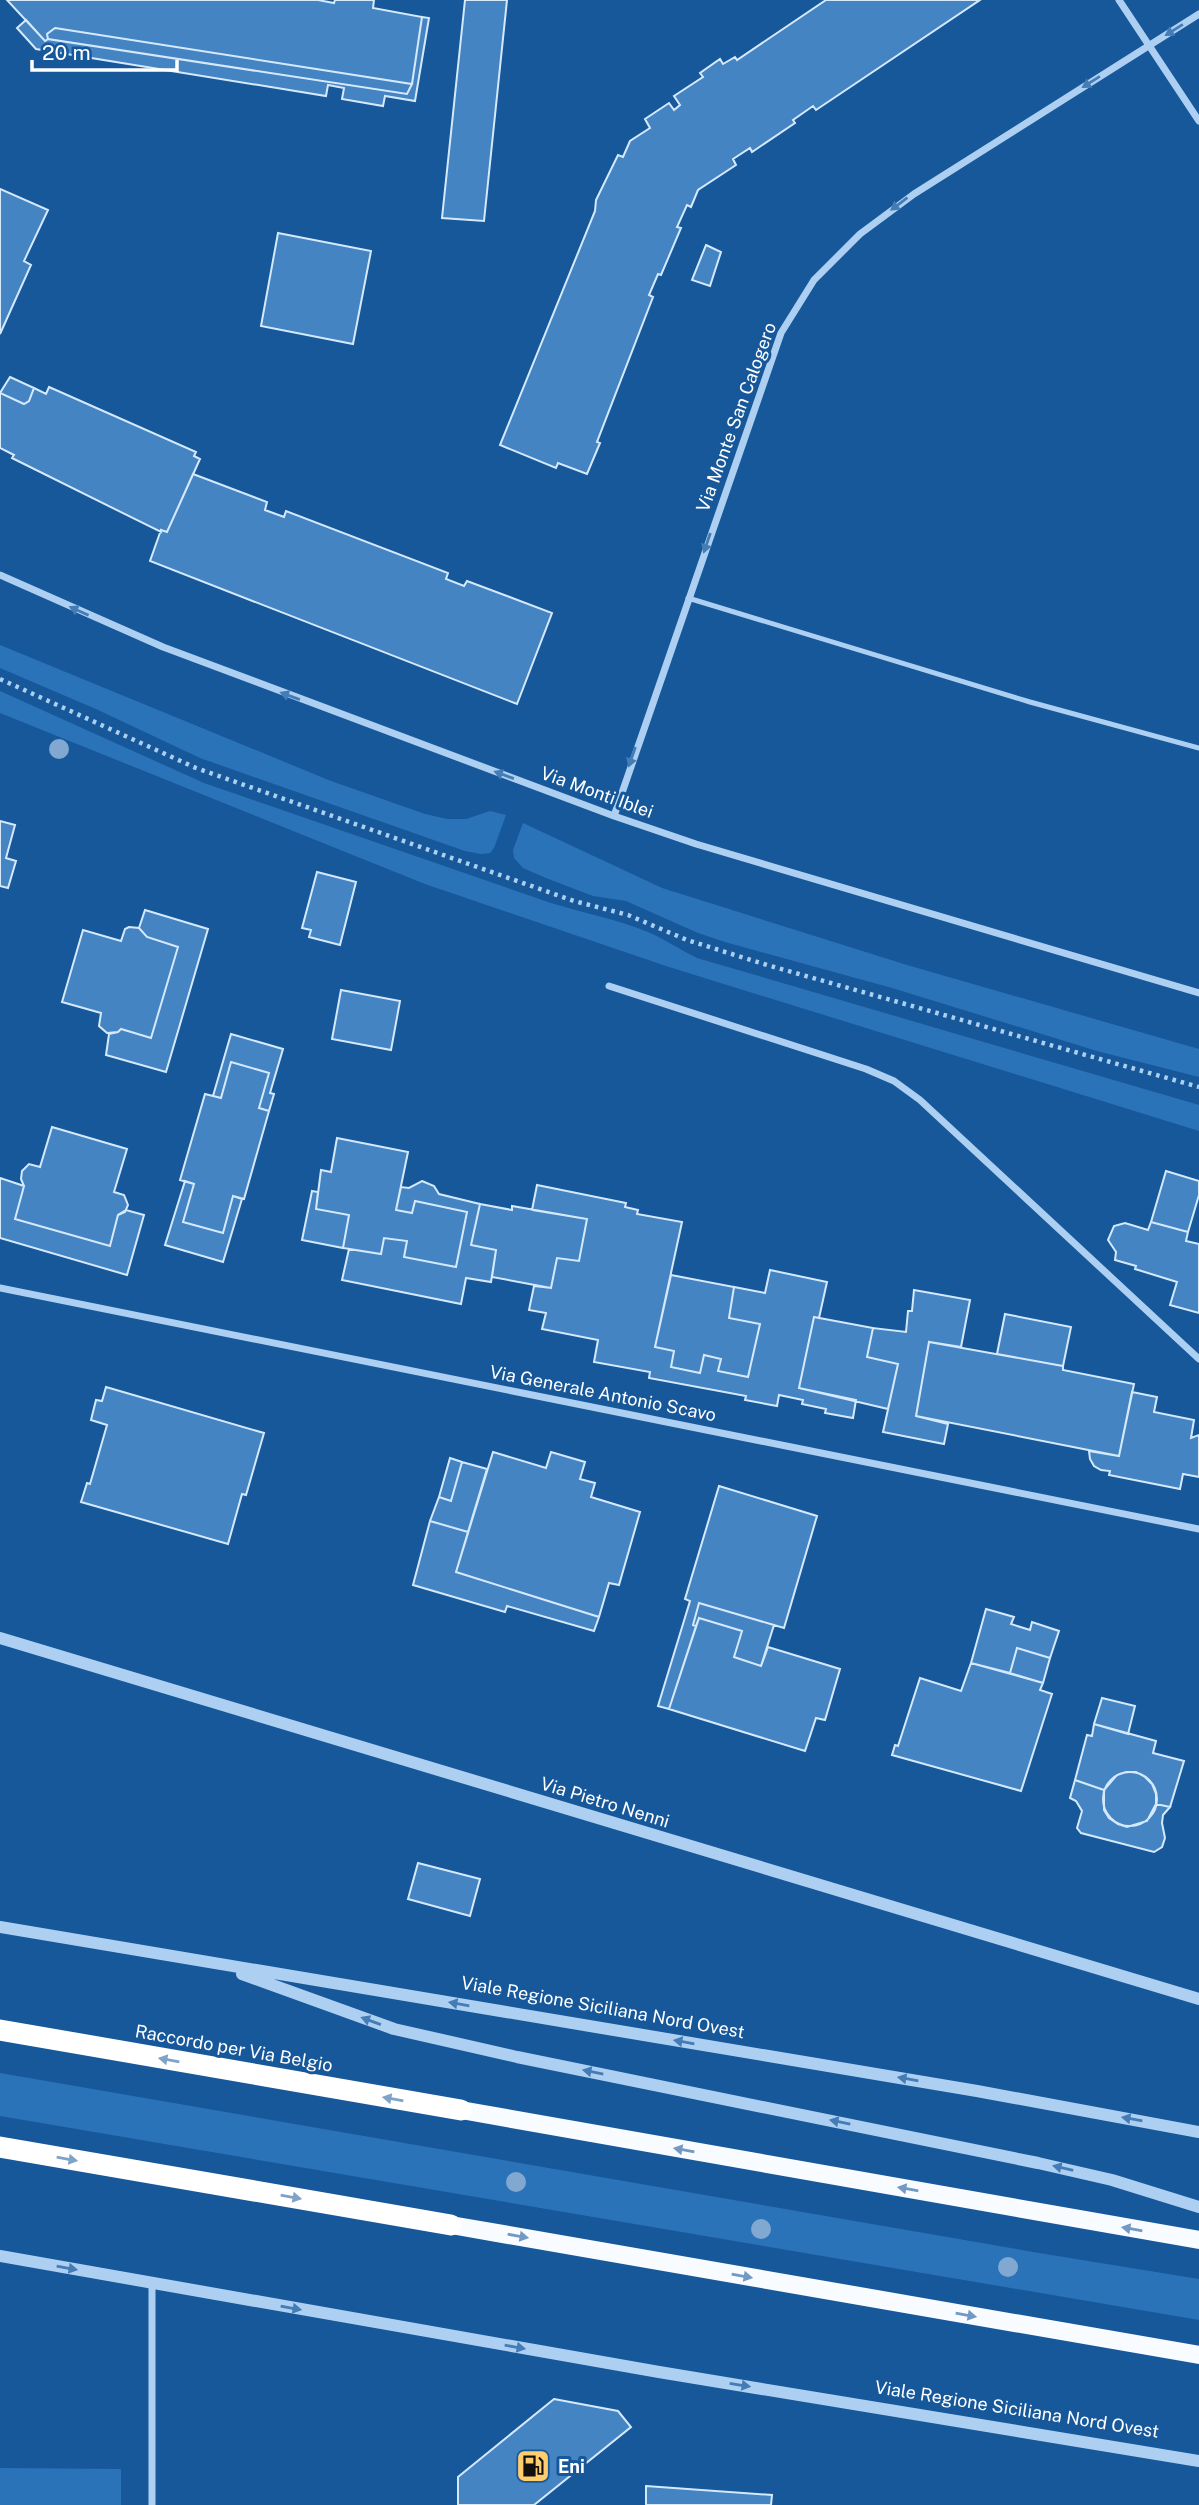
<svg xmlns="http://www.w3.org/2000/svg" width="1199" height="2505" font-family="'Public Sans',sans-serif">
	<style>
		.green { fill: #2b73b8 }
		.building { fill: #4484c3; stroke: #d5e9fc; stroke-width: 2 }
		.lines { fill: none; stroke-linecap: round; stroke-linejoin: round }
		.path { stroke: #add0f2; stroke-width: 4.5; stroke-dasharray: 3.5 5; stroke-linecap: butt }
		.service { stroke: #add0f2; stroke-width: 5 }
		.minor { stroke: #add0f2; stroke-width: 7 }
		.tertiary { stroke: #add0f2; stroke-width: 12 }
		.primary { stroke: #f8fbff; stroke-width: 18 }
		.motorway { stroke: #fff; stroke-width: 21 }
		.tree { fill: #80a8d0 }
		.oneway { fill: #447cb5 }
		.oneway2 { fill: #7fa3c8 }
		.oneway3 { fill: #7199c3 }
		.labels { text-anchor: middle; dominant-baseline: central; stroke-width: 6; stroke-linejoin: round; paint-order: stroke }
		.street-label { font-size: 18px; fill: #fff; stroke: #17589b }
		.poi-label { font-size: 18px; font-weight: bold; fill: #fff; stroke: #17589b; text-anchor: start }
	</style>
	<rect width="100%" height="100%" fill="#17589b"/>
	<!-- green -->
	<path class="green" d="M0,645L331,781L425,814L447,819H466L490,811L506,815L494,848L490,853L481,854L465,851L200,758L96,709L0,668Z
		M0,691L204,783L551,903C583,913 617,919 648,932C665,939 680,950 697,958L1199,1105V1131L669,967L425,884L0,713Z
		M523,823L662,888L907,965L1199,1049V1077L1097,1051L892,988L725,942L698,933L626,901L593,896L546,878L523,868L514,858L513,850Z
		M0,2073L1039,2253L1199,2279V2320L0,2116Z
		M0,2468L121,2469V2505H0Z"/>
	<!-- building -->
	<path class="building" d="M7,0H318L334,3L335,0H374L373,8L422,17L412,84L55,28L47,34L48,39L45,41Z
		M465,0H507L484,221L442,218Z
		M826,0H980L816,110L813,106L793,120L795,123L752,152L750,148L733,159L736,165L698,190L691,207L687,205L677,227L681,228L661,275L658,274L649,295L653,297L597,442L600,443L587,474L558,463L556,468L500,445L595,211L596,200L618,155L623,157L630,141L650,128L645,119L669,103L674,110L680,105L674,96L703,77L700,73L720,59L723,64L735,57L737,60Z
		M422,17L429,18L415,101L385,96L383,106L342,99L344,88L328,85L326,96L36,49L17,28L26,20L45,41L48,39L407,94L412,84Z
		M55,28L412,84L407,94L48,39L47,34Z
		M0,189L48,210L24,261L31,265L0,334Z
		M278,233L371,251L353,344L261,326Z
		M706,245L721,252L710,286L692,280Z
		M10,377L34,388L29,401L24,404L0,393Z
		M49,387L196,452L194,456L200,459L167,532L161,530V532L12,458L14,455L0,448V393L24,404L29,401L34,388L46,394Z
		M193,474L267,502L265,510L284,517L286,511L448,573L446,579L464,586L467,581L552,613L517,704L150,561L161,530L167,532Z
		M0,821L15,825L6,858L16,861L8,888L0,886Z
		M317,872L356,882L340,945L309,937L311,930L302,928Z
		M145,910L208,929L166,1072L106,1055L109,1034L118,1032L121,1029L151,1038L178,947L147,937L139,928Z
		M129,927L139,928L147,937L178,947L151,1038L121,1029L118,1032L107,1033L99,1026L101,1013L62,1002L83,930L121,941L125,929Z
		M341,990L400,1001L391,1050L332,1039Z
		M231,1034L283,1049L270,1093L274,1094L269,1111L259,1108L269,1073L231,1062L221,1098L213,1096Z
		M231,1062L269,1073L259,1108L269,1111L244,1199L233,1196L223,1233L183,1222L194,1184L180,1180L205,1094L221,1098Z
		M52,1127L127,1149L114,1192L124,1195L128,1205L125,1212L118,1215L110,1246L15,1219L24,1186L21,1179L22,1171L29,1164L40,1167Z
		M337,1138L408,1152L396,1210L412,1213L415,1201L467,1212L456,1267L404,1257L407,1241L384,1238L381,1254L343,1248L349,1215L316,1209L321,1170L331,1172Z
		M1166,1171L1199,1181V1195L1188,1232L1151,1222Z
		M0,1178L24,1186L15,1219L110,1246L118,1215L126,1210L144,1215L127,1275L0,1238Z
		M185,1181L194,1184L183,1222L223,1233L233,1196L242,1199L223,1262L165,1245Z
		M422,1181L434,1186L439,1194L480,1204L471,1245L496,1250L491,1282L466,1278L461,1304L342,1280L349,1249L381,1254L384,1238L407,1241L404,1257L456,1267L467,1212L415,1201L412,1213L396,1210L401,1187L409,1188Z
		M537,1185L626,1203L625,1207L638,1210L637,1214L682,1222L655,1347L674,1351L671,1367L700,1373L704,1355L721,1359L718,1371L748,1377L760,1324L729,1318L734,1287L765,1293L770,1270L827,1282L819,1318L814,1317L799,1388L856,1400L853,1418L825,1413L826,1409L802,1404L803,1400L779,1395L777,1406L745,1400L746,1396L649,1378L650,1372L594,1362L598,1340L542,1329L546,1313L529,1310L534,1286L551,1288L557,1258L579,1261L587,1219L532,1210Z
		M312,1191L318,1192L316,1209L349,1215L343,1248L302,1240Z
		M480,1204L512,1210V1206L587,1219L579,1261L557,1258L551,1288L492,1277L496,1250L471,1245Z
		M1151,1222L1188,1232L1186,1241L1199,1244V1313L1170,1305L1177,1282L1135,1269L1136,1266L1115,1260L1116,1252L1108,1240L1114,1226L1125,1223L1148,1230Z
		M671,1275L734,1287L729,1318L760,1324L748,1377L718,1371L721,1359L704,1355L700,1373L671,1367L674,1351L655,1347Z
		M914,1290L970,1300L961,1347L929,1342L916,1416L948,1424L944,1444L883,1432L898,1364L867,1357L873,1328L906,1332L908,1311H912Z
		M1005,1314L1071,1327L1063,1366L997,1354Z
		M814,1317L873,1328L867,1357L898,1364L888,1409L799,1388Z
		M929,1342L1063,1366V1370L1134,1384L1119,1456L916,1416Z
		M106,1387L264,1433L246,1495L242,1494L228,1544L81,1502L87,1483L90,1484L107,1425L91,1420L96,1400L102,1401Z
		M1132,1392L1157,1397L1154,1412L1194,1420L1191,1438L1199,1435V1477L1183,1474L1180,1489L1109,1475L1110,1471L1101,1470L1094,1466L1090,1459L1089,1451L1119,1456Z
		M493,1452L546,1468L551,1452L585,1462L580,1479L595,1483L591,1497L640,1512L619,1585L609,1583L599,1617L456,1572Z
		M450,1458L462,1462L451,1501L439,1497Z
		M462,1462L487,1469L468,1532L430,1521L439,1497L451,1501Z
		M719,1486L817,1516L784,1628L699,1603L693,1625L696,1626L669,1709L658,1706L690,1601L685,1599Z
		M430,1521L468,1532L456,1572L599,1617L594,1631L507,1606L505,1612L413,1585Z
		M699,1603L774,1625L761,1666L734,1657L742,1631L699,1618L696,1626L693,1625Z
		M986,1609L1014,1617L1011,1624L1030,1630L1032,1622L1059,1631L1050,1658L1017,1648L1010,1673L971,1663Z
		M699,1618L742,1631L734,1657L761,1666L768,1647L840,1669L825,1720L816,1718L805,1751L669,1709Z
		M1017,1648L1050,1658L1043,1683L1010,1673Z
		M971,1663L1043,1683L1040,1690L1052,1694L1021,1791L892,1755L895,1745L898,1746L920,1678L961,1691Z
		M1102,1698L1135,1706L1128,1734L1094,1724Z
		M1094,1724L1156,1741L1153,1753L1184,1761L1170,1807L1156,1804V1794L1152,1784L1145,1777L1136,1772H1126L1117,1775L1104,1790L1075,1780L1087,1735L1092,1736Z
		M1103 1799a27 27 0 1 1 54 0a27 27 0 1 1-54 0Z
		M1075,1780L1104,1790V1810L1109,1818L1118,1824L1127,1827L1147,1821L1156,1804L1170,1807L1163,1815L1162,1823L1165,1838L1162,1847L1154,1852L1081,1833L1077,1828L1082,1811L1076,1801L1070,1798Z
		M418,1863L480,1879L470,1916L408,1899Z
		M554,2399L618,2411L631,2427L534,2505H458V2477Z
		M646,2486L772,2495L771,2505H646Z"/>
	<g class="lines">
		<!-- path -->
		<path class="path" d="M0,679L196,768L574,901L628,915L687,940L767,965L1199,1087"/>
		<!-- service -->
		<path class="service" d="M688,598L1030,702L1199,748"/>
		<!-- minor -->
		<path class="minor" d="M1119,0L1199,121
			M0,575L163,647L614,816L696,844L1199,993
			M614,816L781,333L814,280L860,234L914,194L1199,14
			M609,986L866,1069L894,1081L920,1100L1199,1359
			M0,1288L1199,1529
			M152,2284V2505"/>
		<!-- tertiary -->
		<path class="tertiary" d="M0,1638L1199,1999
			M0,1927L977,2091L1199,2132
			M242,1974L394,2029L517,2057L1038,2163L1112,2180L1199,2207
			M0,2256L659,2372L1199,2461"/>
		<!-- primary -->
		<path class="primary" d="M461,2110L1199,2240
			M451,2225L1199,2355"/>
		<!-- motorway -->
		<path class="motorway" d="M0,2030L461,2110
			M0,2147L451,2225"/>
	</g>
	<!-- trees -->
	<g class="tree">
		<circle cx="59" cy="749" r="10"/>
		<circle cx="516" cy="2182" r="10"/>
		<circle cx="761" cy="2229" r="10"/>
		<circle cx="1008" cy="2267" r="10"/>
	</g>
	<!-- one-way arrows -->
	<defs><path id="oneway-solid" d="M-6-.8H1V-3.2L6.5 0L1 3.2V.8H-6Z" transform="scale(1.75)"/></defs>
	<g class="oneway">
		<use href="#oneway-solid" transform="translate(1174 30) rotate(148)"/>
		<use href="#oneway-solid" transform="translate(1091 82) rotate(148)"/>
		<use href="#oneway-solid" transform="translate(899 204) rotate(143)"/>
		<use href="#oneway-solid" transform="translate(707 543) rotate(109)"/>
		<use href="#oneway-solid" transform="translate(79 611) rotate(-156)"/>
		<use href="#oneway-solid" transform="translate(290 696) rotate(-160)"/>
		<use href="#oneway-solid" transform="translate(632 757) rotate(109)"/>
		<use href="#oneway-solid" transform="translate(504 775) rotate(-160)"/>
		<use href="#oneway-solid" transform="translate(459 2004) rotate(-170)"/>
		<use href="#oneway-solid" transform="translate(371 2021) rotate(-160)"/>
		<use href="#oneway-solid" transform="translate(684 2042) rotate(-170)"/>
		<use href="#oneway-solid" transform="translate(593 2072) rotate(-169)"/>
		<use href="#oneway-solid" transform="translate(908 2079) rotate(-170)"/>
		<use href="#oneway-solid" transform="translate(1132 2119) rotate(-170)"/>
		<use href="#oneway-solid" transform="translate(840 2122) rotate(-169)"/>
		<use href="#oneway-solid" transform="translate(1063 2168) rotate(-167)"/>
		<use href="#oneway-solid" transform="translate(67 2268) rotate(10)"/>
		<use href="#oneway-solid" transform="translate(291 2308) rotate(10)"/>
		<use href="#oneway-solid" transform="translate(515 2347) rotate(10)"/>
		<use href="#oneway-solid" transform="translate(740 2385) rotate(9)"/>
	</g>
	<g class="oneway2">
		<use href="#oneway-solid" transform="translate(169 2060) rotate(-170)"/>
		<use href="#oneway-solid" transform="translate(393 2099) rotate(-170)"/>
		<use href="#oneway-solid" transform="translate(67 2159) rotate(10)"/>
		<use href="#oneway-solid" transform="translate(291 2197) rotate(10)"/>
	</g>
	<g class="oneway3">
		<use href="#oneway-solid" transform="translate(684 2150) rotate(-170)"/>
		<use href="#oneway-solid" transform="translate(908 2189) rotate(-170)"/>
		<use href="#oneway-solid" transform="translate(1132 2229) rotate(-170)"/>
		<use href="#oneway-solid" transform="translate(518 2236) rotate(10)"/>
		<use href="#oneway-solid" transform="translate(742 2276) rotate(10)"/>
		<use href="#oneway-solid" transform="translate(966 2315) rotate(10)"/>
	</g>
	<!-- icons -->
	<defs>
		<g id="fuel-square" transform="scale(1.75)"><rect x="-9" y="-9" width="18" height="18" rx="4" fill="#ffcd6e" stroke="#17589b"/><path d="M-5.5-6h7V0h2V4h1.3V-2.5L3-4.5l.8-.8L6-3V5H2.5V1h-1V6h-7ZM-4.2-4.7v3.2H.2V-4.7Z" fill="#111"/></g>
	</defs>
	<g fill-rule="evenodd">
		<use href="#fuel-square" x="533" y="2466"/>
	</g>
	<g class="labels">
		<!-- street labels -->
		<g class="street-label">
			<text transform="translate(736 417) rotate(-70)">Via Monte San Calogero</text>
			<text transform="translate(597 792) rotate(20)">Via Monti Iblei</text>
			<text transform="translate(603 1393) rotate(11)">Via Generale Antonio Scavo</text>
			<text transform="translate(605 1802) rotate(17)">Via Pietro Nenni</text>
			<text transform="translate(603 2007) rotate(10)">Viale Regione Siciliana Nord Ovest</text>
			<text transform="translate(234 2048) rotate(10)">Raccordo per Via Belgio</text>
			<text transform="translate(1017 2409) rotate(9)">Viale Regione Siciliana Nord Ovest</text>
		</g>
		<!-- poi labels -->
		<g class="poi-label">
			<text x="558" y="2466">Eni</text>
		</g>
	</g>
	<!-- scale -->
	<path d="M32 60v10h145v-10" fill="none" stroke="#ffffff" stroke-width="3.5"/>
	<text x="42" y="60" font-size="21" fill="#ffffff" stroke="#17589b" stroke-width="5" paint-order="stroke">20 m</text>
</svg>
